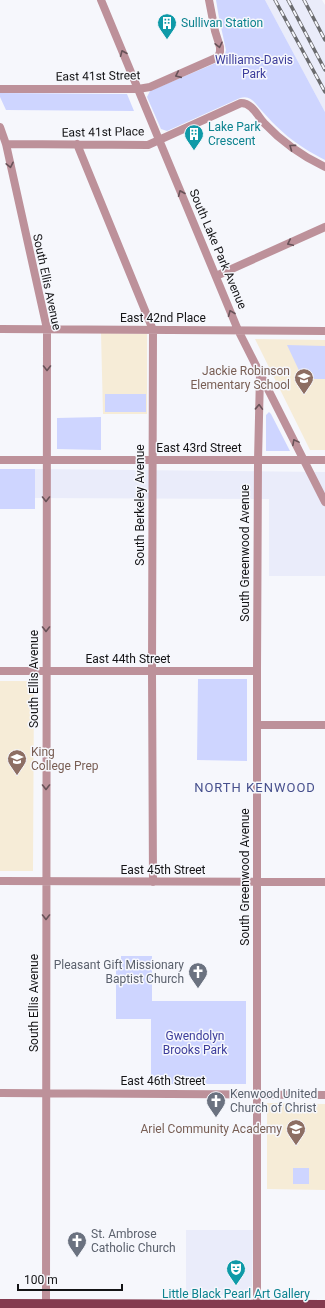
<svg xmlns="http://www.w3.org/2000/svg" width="325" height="1308" font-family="Roboto,sans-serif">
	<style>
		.built { fill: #eaecfa }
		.education { fill: #f6ecd7 }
		.green { fill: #ced5ff }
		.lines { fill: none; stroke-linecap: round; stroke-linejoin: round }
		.minor { stroke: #bd919a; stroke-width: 8 }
		.major { stroke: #843b4f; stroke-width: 10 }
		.rail-casing { stroke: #6b6c6f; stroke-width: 3.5 }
		.rail { stroke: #f6f7fc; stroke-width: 2; stroke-dasharray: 6; stroke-linecap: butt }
		.oneway { stroke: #685258 }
		.labels { text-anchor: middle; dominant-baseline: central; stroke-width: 3; stroke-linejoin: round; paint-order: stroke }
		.culture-label { font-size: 12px; fill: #0d838f; stroke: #f6f7fc; text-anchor: start }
		.park-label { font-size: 12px; fill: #3c3d9c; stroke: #f6f7fc }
		.street-label { font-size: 12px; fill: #141416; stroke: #f6f7fc }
		.education-label { font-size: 12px; fill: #785e54; stroke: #f6f7fc; text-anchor: end }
		.worship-label { font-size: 12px; fill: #5b616d; stroke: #f6f7fc; text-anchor: start }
		.neighbourhood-label { font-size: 13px; letter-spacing: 1px; fill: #47508d; stroke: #f6f7fc }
	</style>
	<rect width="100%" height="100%" fill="#f6f7fc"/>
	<!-- built -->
	<path class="built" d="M265,0H322L325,5V112Z
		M35,469L325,472V576H269V499L35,498Z
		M186,1230H253L252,1295H186Z"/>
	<!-- education -->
	<path class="education" d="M101,333L147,334V414H103Z
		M255,339L325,340V450H310Z
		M0,681H34L33,871H0Z
		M267,1103L325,1104V1190L267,1189Z"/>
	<!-- green -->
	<path class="green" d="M216,0H265L325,112V160C294,144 279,131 256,104C251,98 247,96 240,98L167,131L161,129L147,97L150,91L218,62L224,58L226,50L219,18Z
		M0,93L127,94L134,111L6,110L0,97Z
		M287,345L325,346V379H303Z
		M105,394H146V412H105Z
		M269,412L271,414L290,451H266V415Z
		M101,417V450L57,449V418Z
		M0,469H35V509H0Z
		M198,679H247V761L197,760Z
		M121,956H152V1001H246V1084H151V1019H116V966H121Z
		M293,1168H309V1184H293Z"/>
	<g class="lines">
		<!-- minor -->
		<path class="minor" d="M101,0L238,330L325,502
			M0,89H138L150,87L218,57L220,52V47L215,31L209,0
			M0,127L6,144L47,329L46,1308
			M6,144L148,145L241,103C252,103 257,115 264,123C281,141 302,156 325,167
			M77,144L153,330L152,671L153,882
			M216,276L325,227
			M0,329L325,331
			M0,460H325
			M0,671H257
			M257,725H325
			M0,881L325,882
			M0,1093L325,1095
			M257,1308V671L258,460L260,375"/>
		<!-- major -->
		<path class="major" d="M0,1304L325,1305"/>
		<!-- rail casing -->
		<g class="rail-casing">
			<path id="rail" d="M275,0L325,92
				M288,0L325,70
				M304,0L325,40"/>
		</g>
		<!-- rail -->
		<use href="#rail" class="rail"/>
	</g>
	<!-- one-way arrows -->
	<defs><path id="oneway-chevron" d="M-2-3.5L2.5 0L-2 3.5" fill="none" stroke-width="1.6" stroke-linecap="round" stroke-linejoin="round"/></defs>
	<g class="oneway">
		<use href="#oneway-chevron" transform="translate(219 45) rotate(77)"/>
		<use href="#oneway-chevron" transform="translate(123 53) rotate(-113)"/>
		<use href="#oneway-chevron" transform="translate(178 75) rotate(156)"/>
		<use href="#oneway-chevron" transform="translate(292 147) rotate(-144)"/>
		<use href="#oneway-chevron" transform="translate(10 165) rotate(78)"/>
		<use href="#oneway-chevron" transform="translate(181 193) rotate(-113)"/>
		<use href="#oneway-chevron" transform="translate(290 243) rotate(155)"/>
		<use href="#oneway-chevron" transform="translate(231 313) rotate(-112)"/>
		<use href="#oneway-chevron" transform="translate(47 368) rotate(90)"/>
		<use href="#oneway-chevron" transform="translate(259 407) rotate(-88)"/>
		<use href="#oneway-chevron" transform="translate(295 442) rotate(-118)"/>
		<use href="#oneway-chevron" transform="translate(46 499) rotate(90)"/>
		<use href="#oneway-chevron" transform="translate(46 629) rotate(90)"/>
		<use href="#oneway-chevron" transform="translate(46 787) rotate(90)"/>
		<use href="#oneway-chevron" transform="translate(46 917) rotate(90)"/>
	</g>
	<!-- icons -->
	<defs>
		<g id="building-pin" transform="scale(1)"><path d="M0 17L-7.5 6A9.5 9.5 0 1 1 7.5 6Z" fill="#0f9aa8" stroke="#f6f7fc"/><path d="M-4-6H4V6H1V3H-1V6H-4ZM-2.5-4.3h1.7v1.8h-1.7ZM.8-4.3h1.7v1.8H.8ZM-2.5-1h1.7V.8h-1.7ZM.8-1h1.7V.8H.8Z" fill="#fff"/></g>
		<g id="school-pin" transform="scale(1)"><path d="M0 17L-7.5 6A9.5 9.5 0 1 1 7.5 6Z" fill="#8d6e63" stroke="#f6f7fc"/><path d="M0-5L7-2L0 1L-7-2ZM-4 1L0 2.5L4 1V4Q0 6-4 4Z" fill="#fff"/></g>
		<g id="church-pin" transform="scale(1)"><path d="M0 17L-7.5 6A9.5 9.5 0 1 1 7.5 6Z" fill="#6b7280" stroke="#f6f7fc"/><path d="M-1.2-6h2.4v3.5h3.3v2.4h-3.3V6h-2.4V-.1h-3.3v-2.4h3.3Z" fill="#fff"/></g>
		<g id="theatre-pin" transform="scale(1)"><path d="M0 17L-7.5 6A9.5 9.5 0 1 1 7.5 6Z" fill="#0f9aa8" stroke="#f6f7fc"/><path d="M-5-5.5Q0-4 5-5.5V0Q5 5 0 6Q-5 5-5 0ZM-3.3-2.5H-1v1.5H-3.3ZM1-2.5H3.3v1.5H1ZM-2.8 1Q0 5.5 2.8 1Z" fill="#fff"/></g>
	</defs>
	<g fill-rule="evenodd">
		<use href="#building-pin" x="167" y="23"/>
		<use href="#building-pin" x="194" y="134"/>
		<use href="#school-pin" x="304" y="378"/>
		<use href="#school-pin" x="17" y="759"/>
		<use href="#church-pin" x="198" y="972"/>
		<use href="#church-pin" x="216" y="1101"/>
		<use href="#school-pin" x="296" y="1129"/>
		<use href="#church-pin" x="77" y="1241"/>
		<use href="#theatre-pin" x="236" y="1269"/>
	</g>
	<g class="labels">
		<!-- culture labels -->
		<g class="culture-label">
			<text x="181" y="23">Sullivan Station</text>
			<text x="208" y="127">Lake Park<tspan x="208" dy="14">Crescent</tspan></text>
			<text x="236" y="1294" text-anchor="middle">Little Black Pearl Art Gallery</text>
		</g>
		<!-- park labels -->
		<g class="park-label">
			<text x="254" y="60">Williams-Davis<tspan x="254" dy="14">Park</tspan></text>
			<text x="195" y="1036">Gwendolyn<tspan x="195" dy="14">Brooks Park</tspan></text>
		</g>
		<!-- street labels -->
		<g class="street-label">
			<text transform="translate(98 76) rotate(-1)">East 41st Street</text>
			<text transform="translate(103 132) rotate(-1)">East 41st Place</text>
			<text transform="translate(218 249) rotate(67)">South Lake Park Avenue</text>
			<text transform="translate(47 282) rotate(78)">South Ellis Avenue</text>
			<text x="163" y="318">East 42nd Place</text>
			<text x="199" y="448">East 43rd Street</text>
			<text transform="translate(140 505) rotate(-90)">South Berkeley Avenue</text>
			<text transform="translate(245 553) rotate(-90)">South Greenwood Avenue</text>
			<text x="128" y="659">East 44th Street</text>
			<text transform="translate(34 679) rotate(-90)">South Ellis Avenue</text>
			<text x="163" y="870">East 45th Street</text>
			<text transform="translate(245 877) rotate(-90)">South Greenwood Avenue</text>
			<text transform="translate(34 1003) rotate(-90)">South Ellis Avenue</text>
			<text x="163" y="1081">East 46th Street</text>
		</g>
		<!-- education labels -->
		<g class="education-label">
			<text x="290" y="371">Jackie Robinson<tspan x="290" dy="14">Elementary School</tspan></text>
			<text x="31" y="752" text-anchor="start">King<tspan x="31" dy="14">College Prep</tspan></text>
			<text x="282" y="1129">Ariel Community Academy</text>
		</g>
		<!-- worship labels -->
		<g class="worship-label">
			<text x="184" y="965" text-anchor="end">Pleasant Gift Missionary<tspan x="184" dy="14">Baptist Church</tspan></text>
			<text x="230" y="1094">Kenwood United<tspan x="230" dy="14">Church of Christ</tspan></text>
			<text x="91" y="1234">St. Ambrose<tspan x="91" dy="14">Catholic Church</tspan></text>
		</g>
		<!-- neighbourhood labels -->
		<g class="neighbourhood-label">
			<text x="255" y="787">NORTH KENWOOD</text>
		</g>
	</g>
	<!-- scale -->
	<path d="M18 1284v6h104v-6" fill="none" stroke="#141416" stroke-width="2"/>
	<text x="24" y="1284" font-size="12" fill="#141416" stroke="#f6f7fc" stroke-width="3" paint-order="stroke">100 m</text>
</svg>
